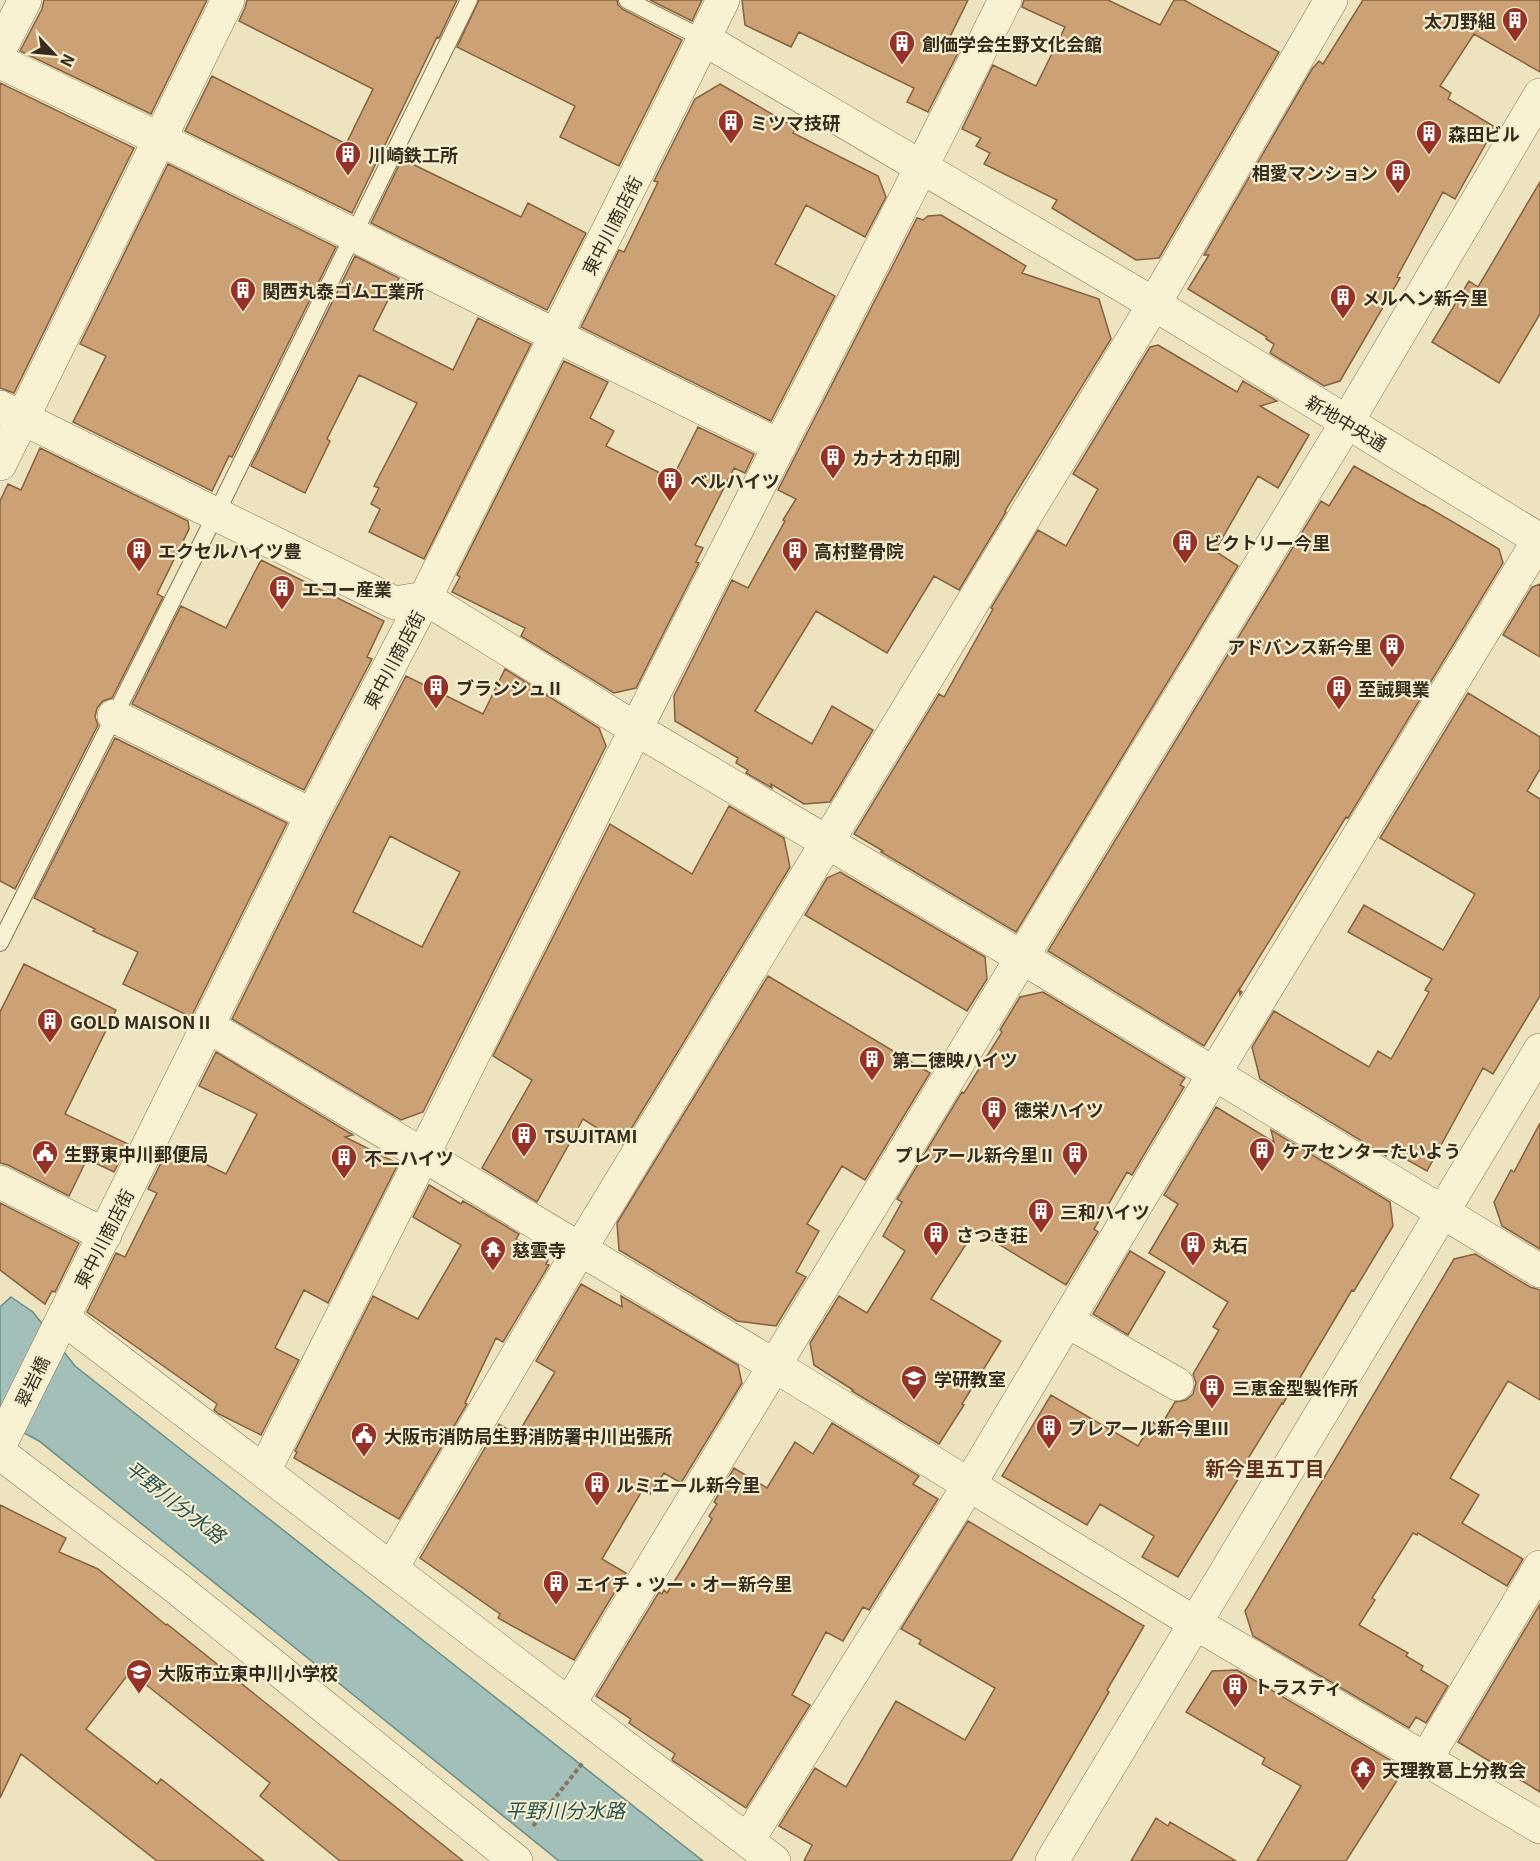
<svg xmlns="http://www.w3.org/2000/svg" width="1540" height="1861" font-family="Georgia,'Noto Sans JP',serif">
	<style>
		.water { fill: #a2bfba; stroke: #6a8d88; stroke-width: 1.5 }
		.building { fill: #cca175; stroke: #85613e; stroke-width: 1.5; fill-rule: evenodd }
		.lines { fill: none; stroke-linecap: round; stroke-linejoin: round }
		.service-casing { stroke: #867558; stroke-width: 18 }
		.minor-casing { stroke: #867558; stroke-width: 34 }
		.tertiary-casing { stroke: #867558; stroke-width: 34 }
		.path { stroke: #867558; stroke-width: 4; stroke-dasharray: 4.5 3; stroke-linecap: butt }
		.service { stroke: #f8f1d2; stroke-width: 16 }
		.minor { stroke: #f8f1d2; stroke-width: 33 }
		.tertiary { stroke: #f8f1d2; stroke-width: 33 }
		.labels { text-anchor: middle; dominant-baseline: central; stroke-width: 4.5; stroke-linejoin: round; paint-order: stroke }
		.poi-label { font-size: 18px; font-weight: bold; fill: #362b1c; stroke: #f5eecf; text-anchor: start }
		.street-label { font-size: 18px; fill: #362b1c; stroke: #f5eecf }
		.neighbourhood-label { font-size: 20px; font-weight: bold; fill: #62311c; stroke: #f5eecf }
		.water-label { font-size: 20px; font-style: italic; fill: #2b5455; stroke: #f5eecf }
	</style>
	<rect width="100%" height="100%" fill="#ede4bf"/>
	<!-- water -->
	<path class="water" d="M11,1297L33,1312L75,1366L703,1861H559L39,1441L0,1420V1307Z"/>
	<!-- building -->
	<path class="building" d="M44,0H207L151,114L20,51L42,9Z
		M247,0H457L439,38L437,37L352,213L185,131L212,76L346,144L373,89L239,21L245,8Z
		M479,0H617L618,5L622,9L682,40L619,166L560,137L575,106L457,47Z
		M650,0H702L692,21Z
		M742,0H968L947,43L960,49L928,112L907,102L914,88L799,32L791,47L745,25Z
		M1024,0H1108L1160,25L1174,0H1184L1279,52L1159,258L1136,260L1052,208L1057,200L984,164L990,153L976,146L981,138L962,129L993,65L1036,86L1065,27L1022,7Z
		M1363,0H1540V72L1474,34L1440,86L1451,93L1448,99L1495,127L1455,199L1443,192L1397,277L1400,278L1340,381L1324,386L1270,353L1274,344L1266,339L1267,337L1188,289L1209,255H1204L1312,69L1319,61L1323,64Z
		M0,83L134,148L14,393L0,388Z
		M720,84L796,128L793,133L878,176L886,197L865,237L806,205L775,264L835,296L771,421L581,327L619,250L624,252L658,182L654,181L695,99Z
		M402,159L521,217L528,203L586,233L547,310L371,223Z
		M168,164L336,247L232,457L229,456L212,491L73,422L106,356L80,344Z
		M1540,182V314L1499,383L1432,342L1469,281L1478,287Z
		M941,215L1026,266L1022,273L1099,299L1111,339L1005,511L1006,512L959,590L934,576L887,653L816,611L755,711L812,744L832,706L873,730L830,802L804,804L771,784L772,788L746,773L748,770L736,763L738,758L675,721L674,696L732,580L748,588L785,521L783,520L796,499L778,490L917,218L923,220L928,216Z
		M355,256L399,278L373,330L453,370L478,318L531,344L424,559L369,532L380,509L371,504L379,488L374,486L417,403L359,375L327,439L330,441L305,493L251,466Z
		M1158,345L1237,392L1243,381L1277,401L1260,406L1309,435L1278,488L1258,476L1215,551L1238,566L1016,932L881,852L883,851L854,834L939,694L944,697L993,609L991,608L1038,530L1066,546L1098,489L1073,474L1150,347Z
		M564,361L608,382L590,418L614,431L606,446L672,479L698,427L754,454L745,473L734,468L695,545L703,548L696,562L699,563L636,688L614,693L521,636L525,628L452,592L460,577L457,575Z
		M40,448L188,521L189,529L157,594L163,597L112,698L103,701L97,708L95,717L98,725L15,889L0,881V501L8,484L21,490Z
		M1354,466L1424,506V505L1499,549L1503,563L1348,818L1346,817L1239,990L1242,992L1240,995L1239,989L1204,1046L1048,951L1321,501L1329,506Z
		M261,560L384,621L367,657L372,659L304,790L132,704L181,606L226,628Z
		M1540,584V657L1503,635L1532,587Z
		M505,669L599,728L606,746L423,1112L401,1120L232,1019L329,823L406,676L483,714ZM390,836L460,872L422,947L353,912Z
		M1468,693L1540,737V769L1527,791L1540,799V996L1493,1074L1483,1068L1427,1171L1386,1148V1156L1260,1079L1252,1047L1274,1011L1369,1067L1378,1051L1391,1059L1429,992L1425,990L1432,979L1348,932L1364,905L1443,950L1475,894L1380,838Z
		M115,738L287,823L191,1017L123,984L138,952L93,931L95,929L34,898Z
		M729,806L784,838L790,867L622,1144L583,1119L537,1202L482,1168L532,1080L493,1056L610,824L692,874Z
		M840,872L985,957L987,979L967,1011L805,915L827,878Z
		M24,964L116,1010L65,1114L128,1144L114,1172L87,1159L69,1196L8,1165L0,1163V1012Z
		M768,976L930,1073L865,1180L842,1166L807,1224L819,1231L796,1272L806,1277L776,1326L737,1321L619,1250L617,1223Z
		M1043,992L1185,1078L1180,1085L1184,1087L1132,1175L1127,1172L1094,1229L1098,1232L1066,1285L975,1230L931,1299L1001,1341L962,1404L964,1405L939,1444L852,1391L853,1390L814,1365L810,1343L839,1296L867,1313L905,1251L883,1236L902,1202L897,1199L962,1092L964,1093L1002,1032L1000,1030L1020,997Z
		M216,1052L353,1135L345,1137L395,1162L394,1164L397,1166L328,1303L304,1290L275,1348L299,1360L261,1435L219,1414L214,1410L217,1404L87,1312L116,1253L125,1257L157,1193L148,1189L162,1161L167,1164L174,1149L226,1174L257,1114L199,1086Z
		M1216,1107L1274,1142L1271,1130L1390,1202L1393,1226L1354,1291L1352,1290L1298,1381L1297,1380L1283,1404L1282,1403L1238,1475L1240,1476L1178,1577L1142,1557L1154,1536L1100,1504L1087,1525L1002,1476L1051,1395L1138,1446L1153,1422L1160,1427L1175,1402L1186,1400L1193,1394L1196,1383L1193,1374L1219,1330L1213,1327L1228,1302L1149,1253L1178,1204L1164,1195Z
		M1540,1123V1249L1502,1226L1494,1202L1511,1170L1514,1172Z
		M429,1185L461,1204L463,1201L519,1234L516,1239L523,1243L522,1244L548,1260L546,1264L549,1265L503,1342L496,1338L465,1403L467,1404L399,1519L294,1458L297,1452L295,1451L373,1296L418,1319L461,1245L413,1217Z
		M0,1203L79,1243L55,1292L52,1291L45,1304L0,1270Z
		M1130,1251L1165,1272L1128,1335L1093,1314Z
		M1475,1254L1530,1287L1540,1290V1400L1508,1381L1450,1478L1479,1495L1462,1523L1523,1559L1507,1586L1418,1533L1417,1535L1413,1533L1372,1598L1375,1600L1359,1625L1408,1653L1406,1656L1423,1666L1421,1670L1448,1686L1426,1723L1416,1717L1409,1728L1253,1636L1245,1611L1454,1259Z
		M581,1284L622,1307L621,1296L738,1365L742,1383L681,1483L664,1473L650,1494L643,1489L602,1559L626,1573L574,1660L498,1618L500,1614L420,1558L499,1424L517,1435L555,1372L536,1361Z
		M832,1423L919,1476L913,1484L938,1499L869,1610L863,1607L843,1641L826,1632L792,1695L810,1705L746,1808L673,1761L672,1759L675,1754L629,1723L631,1719L596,1696L659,1592L662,1594L664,1590L667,1593L684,1566L712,1519L709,1516L717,1504L714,1502L734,1468L767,1488L795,1442L813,1454Z
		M0,1505L66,1538L59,1552L98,1569L166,1625L167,1624L463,1861H340L260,1796L270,1783L130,1672L86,1729L157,1784L161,1779L264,1861H157L21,1754L0,1798Z
		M968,1521L1144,1626L1107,1690L1109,1692L1011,1861H804L812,1845L779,1826L815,1768L846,1787L896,1701L965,1740L995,1688L919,1644L921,1640L901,1629Z
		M1540,1604V1792L1458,1742Z
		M1237,1670L1390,1760L1384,1771L1398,1779L1346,1861H1257L1301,1786L1262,1764L1265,1758L1186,1712L1212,1671Z
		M1156,1818L1168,1826L1170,1822L1236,1861H1131Z"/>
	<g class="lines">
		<!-- service casing -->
		<g class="service-casing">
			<path id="service" d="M627,0L704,39
				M0,943L216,514L469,0"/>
		</g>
		<!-- minor casing -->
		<g class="minor-casing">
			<path id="minor" d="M0,49L25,0
				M0,62C262,187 520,319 780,446
				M0,407L395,603L425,598L636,729L1023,958L1540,1271
				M0,464L228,0
				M114,716L312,815
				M208,1026L775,1366L1195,1623L1540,1827
				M0,1182L105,1235
				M63,1318L774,1861
				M1067,1321L1177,1384
				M0,1445L312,815L425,598L723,0
				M0,1453L173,1585L516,1861
				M264,1471C389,1225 511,978 635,731C757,487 884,245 1005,0
				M391,1569L580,1249L1154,304L1331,0
				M569,1704L1347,422L1540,95
				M1426,1759L1540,1567
				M748,1840L969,1485L1214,1074L1540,538"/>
		</g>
		<!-- tertiary casing -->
		<g class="tertiary-casing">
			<path id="tertiary" d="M704,39L1154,304L1540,540
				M1052,1861L1540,1050"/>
		</g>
		<!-- path -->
		<path class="path" d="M533,1826L584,1761"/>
		<!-- service -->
		<use href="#service" class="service"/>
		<!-- minor -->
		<use href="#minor" class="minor"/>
		<!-- tertiary -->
		<use href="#tertiary" class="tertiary"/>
	</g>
	<!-- icons -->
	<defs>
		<g id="building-pin" transform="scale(1.35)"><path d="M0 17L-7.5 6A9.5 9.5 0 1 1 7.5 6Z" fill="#953228" stroke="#f5eecf"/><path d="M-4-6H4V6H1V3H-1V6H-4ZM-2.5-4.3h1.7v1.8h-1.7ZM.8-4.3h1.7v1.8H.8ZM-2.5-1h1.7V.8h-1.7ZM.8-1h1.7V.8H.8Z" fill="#fff"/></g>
		<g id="civic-pin" transform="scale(1.35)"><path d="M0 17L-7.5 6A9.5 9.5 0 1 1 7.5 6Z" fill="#953228" stroke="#f5eecf"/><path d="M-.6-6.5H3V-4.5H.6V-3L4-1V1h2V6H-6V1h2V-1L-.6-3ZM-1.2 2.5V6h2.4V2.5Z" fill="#fff"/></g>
		<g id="temple-pin" transform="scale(1.35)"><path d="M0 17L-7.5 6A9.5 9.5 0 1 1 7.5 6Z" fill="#953228" stroke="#f5eecf"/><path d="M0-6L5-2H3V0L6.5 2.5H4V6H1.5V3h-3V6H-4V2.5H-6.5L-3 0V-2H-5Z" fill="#fff"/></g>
		<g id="school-pin" transform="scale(1.35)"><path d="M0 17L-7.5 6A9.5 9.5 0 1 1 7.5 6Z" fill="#953228" stroke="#f5eecf"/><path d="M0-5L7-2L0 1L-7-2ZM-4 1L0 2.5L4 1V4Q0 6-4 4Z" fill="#fff"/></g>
	</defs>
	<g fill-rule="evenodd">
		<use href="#building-pin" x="1515" y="20"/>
		<use href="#building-pin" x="902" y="43"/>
		<use href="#building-pin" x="731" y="122"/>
		<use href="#building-pin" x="1429" y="133"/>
		<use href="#building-pin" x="348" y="154"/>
		<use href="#building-pin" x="1398" y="172"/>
		<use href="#building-pin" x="243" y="290"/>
		<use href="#building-pin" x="1343" y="297"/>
		<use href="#building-pin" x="833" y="457"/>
		<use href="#building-pin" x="670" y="480"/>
		<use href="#building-pin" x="1185" y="542"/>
		<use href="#building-pin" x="139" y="550"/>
		<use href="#building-pin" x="795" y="550"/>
		<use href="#building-pin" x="282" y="588"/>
		<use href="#building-pin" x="1392" y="646"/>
		<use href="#building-pin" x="436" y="687"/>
		<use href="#building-pin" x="1339" y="688"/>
		<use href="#building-pin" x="50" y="1021"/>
		<use href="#building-pin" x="872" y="1059"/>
		<use href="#building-pin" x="994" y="1109"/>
		<use href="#building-pin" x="524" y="1135"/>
		<use href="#building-pin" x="1262" y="1150"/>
		<use href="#civic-pin" x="45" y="1153"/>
		<use href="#building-pin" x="1075" y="1154"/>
		<use href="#building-pin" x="344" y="1157"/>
		<use href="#building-pin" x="1041" y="1211"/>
		<use href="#building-pin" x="936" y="1234"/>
		<use href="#building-pin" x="1193" y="1244"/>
		<use href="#temple-pin" x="493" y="1249"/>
		<use href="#school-pin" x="914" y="1378"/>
		<use href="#building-pin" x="1212" y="1387"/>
		<use href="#building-pin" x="1049" y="1427"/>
		<use href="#civic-pin" x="364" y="1435"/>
		<use href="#building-pin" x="597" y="1484"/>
		<use href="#building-pin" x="556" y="1583"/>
		<use href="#school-pin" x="139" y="1672"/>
		<use href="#building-pin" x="1235" y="1686"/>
		<use href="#temple-pin" x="1363" y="1769"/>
	</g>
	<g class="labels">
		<!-- poi labels -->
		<g class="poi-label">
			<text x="1496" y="20" text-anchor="end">太刀野組</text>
			<text x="922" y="43">創価学会生野文化会館</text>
			<text x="750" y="122">ミツマ技研</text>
			<text x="1448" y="133">森田ビル</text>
			<text x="368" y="154">川崎鉄工所</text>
			<text x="1378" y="172" text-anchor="end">相愛マンション</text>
			<text x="262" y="290">関西丸泰ゴム工業所</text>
			<text x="1362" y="297">メルヘン新今里</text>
			<text x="852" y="457">カナオカ印刷</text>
			<text x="690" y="480">ベルハイツ</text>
			<text x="1204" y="542">ビクトリー今里</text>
			<text x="158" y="550">エクセルハイツ豊</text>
			<text x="814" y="550">高村整骨院</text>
			<text x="302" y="588">エコー産業</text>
			<text x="1372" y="646" text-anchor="end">アドバンス新今里</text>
			<text x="456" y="687">ブランシュⅡ</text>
			<text x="1358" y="688">至誠興業</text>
			<text x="70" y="1021">GOLD MAISONⅡ</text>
			<text x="892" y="1059">第二徳映ハイツ</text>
			<text x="1014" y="1109">徳栄ハイツ</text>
			<text x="544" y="1135">TSUJITAMI</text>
			<text x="1282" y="1150">ケアセンターたいよう</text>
			<text x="64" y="1153">生野東中川郵便局</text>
			<text x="1056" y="1154" text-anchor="end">プレアール新今里Ⅱ</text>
			<text x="364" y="1157">不二ハイツ</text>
			<text x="1060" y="1211">三和ハイツ</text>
			<text x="956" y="1234">さつき荘</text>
			<text x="1212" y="1244">丸石</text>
			<text x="512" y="1249">慈雲寺</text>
			<text x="934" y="1378">学研教室</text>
			<text x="1232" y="1387">三恵金型製作所</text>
			<text x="1068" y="1427">プレアール新今里Ⅲ</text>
			<text x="384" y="1435">大阪市消防局生野消防署中川出張所</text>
			<text x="616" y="1484">ルミエール新今里</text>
			<text x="576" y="1583">エイチ・ツー・オー新今里</text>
			<text x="158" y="1672">大阪市立東中川小学校</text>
			<text x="1254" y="1686">トラスティ</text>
			<text x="1382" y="1769">天理教葛上分教会</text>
		</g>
		<!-- street labels -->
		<g class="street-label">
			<text transform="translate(611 225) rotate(-63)">東中川商店街</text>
			<text transform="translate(1347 422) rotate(31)">新地中央通</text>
			<text transform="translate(393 659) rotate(-62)">東中川商店街</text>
			<text transform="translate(103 1238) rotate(-63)">東中川商店街</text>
			<text transform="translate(31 1381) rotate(-64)">翠岩橋</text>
		</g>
		<!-- neighbourhood labels -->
		<g class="neighbourhood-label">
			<text x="1265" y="1467">新今里五丁目</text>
		</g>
		<!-- water labels -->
		<g class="water-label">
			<text transform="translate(176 1501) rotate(38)">平野川分水路</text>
			<text x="565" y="1809">平野川分水路</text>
		</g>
	</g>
	<!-- north arrow -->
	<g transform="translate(54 54) rotate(116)" stroke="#f5eecf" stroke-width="4.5" paint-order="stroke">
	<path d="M0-4.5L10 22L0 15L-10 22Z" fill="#362b1c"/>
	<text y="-9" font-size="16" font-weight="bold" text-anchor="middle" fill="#362b1c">N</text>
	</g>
</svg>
